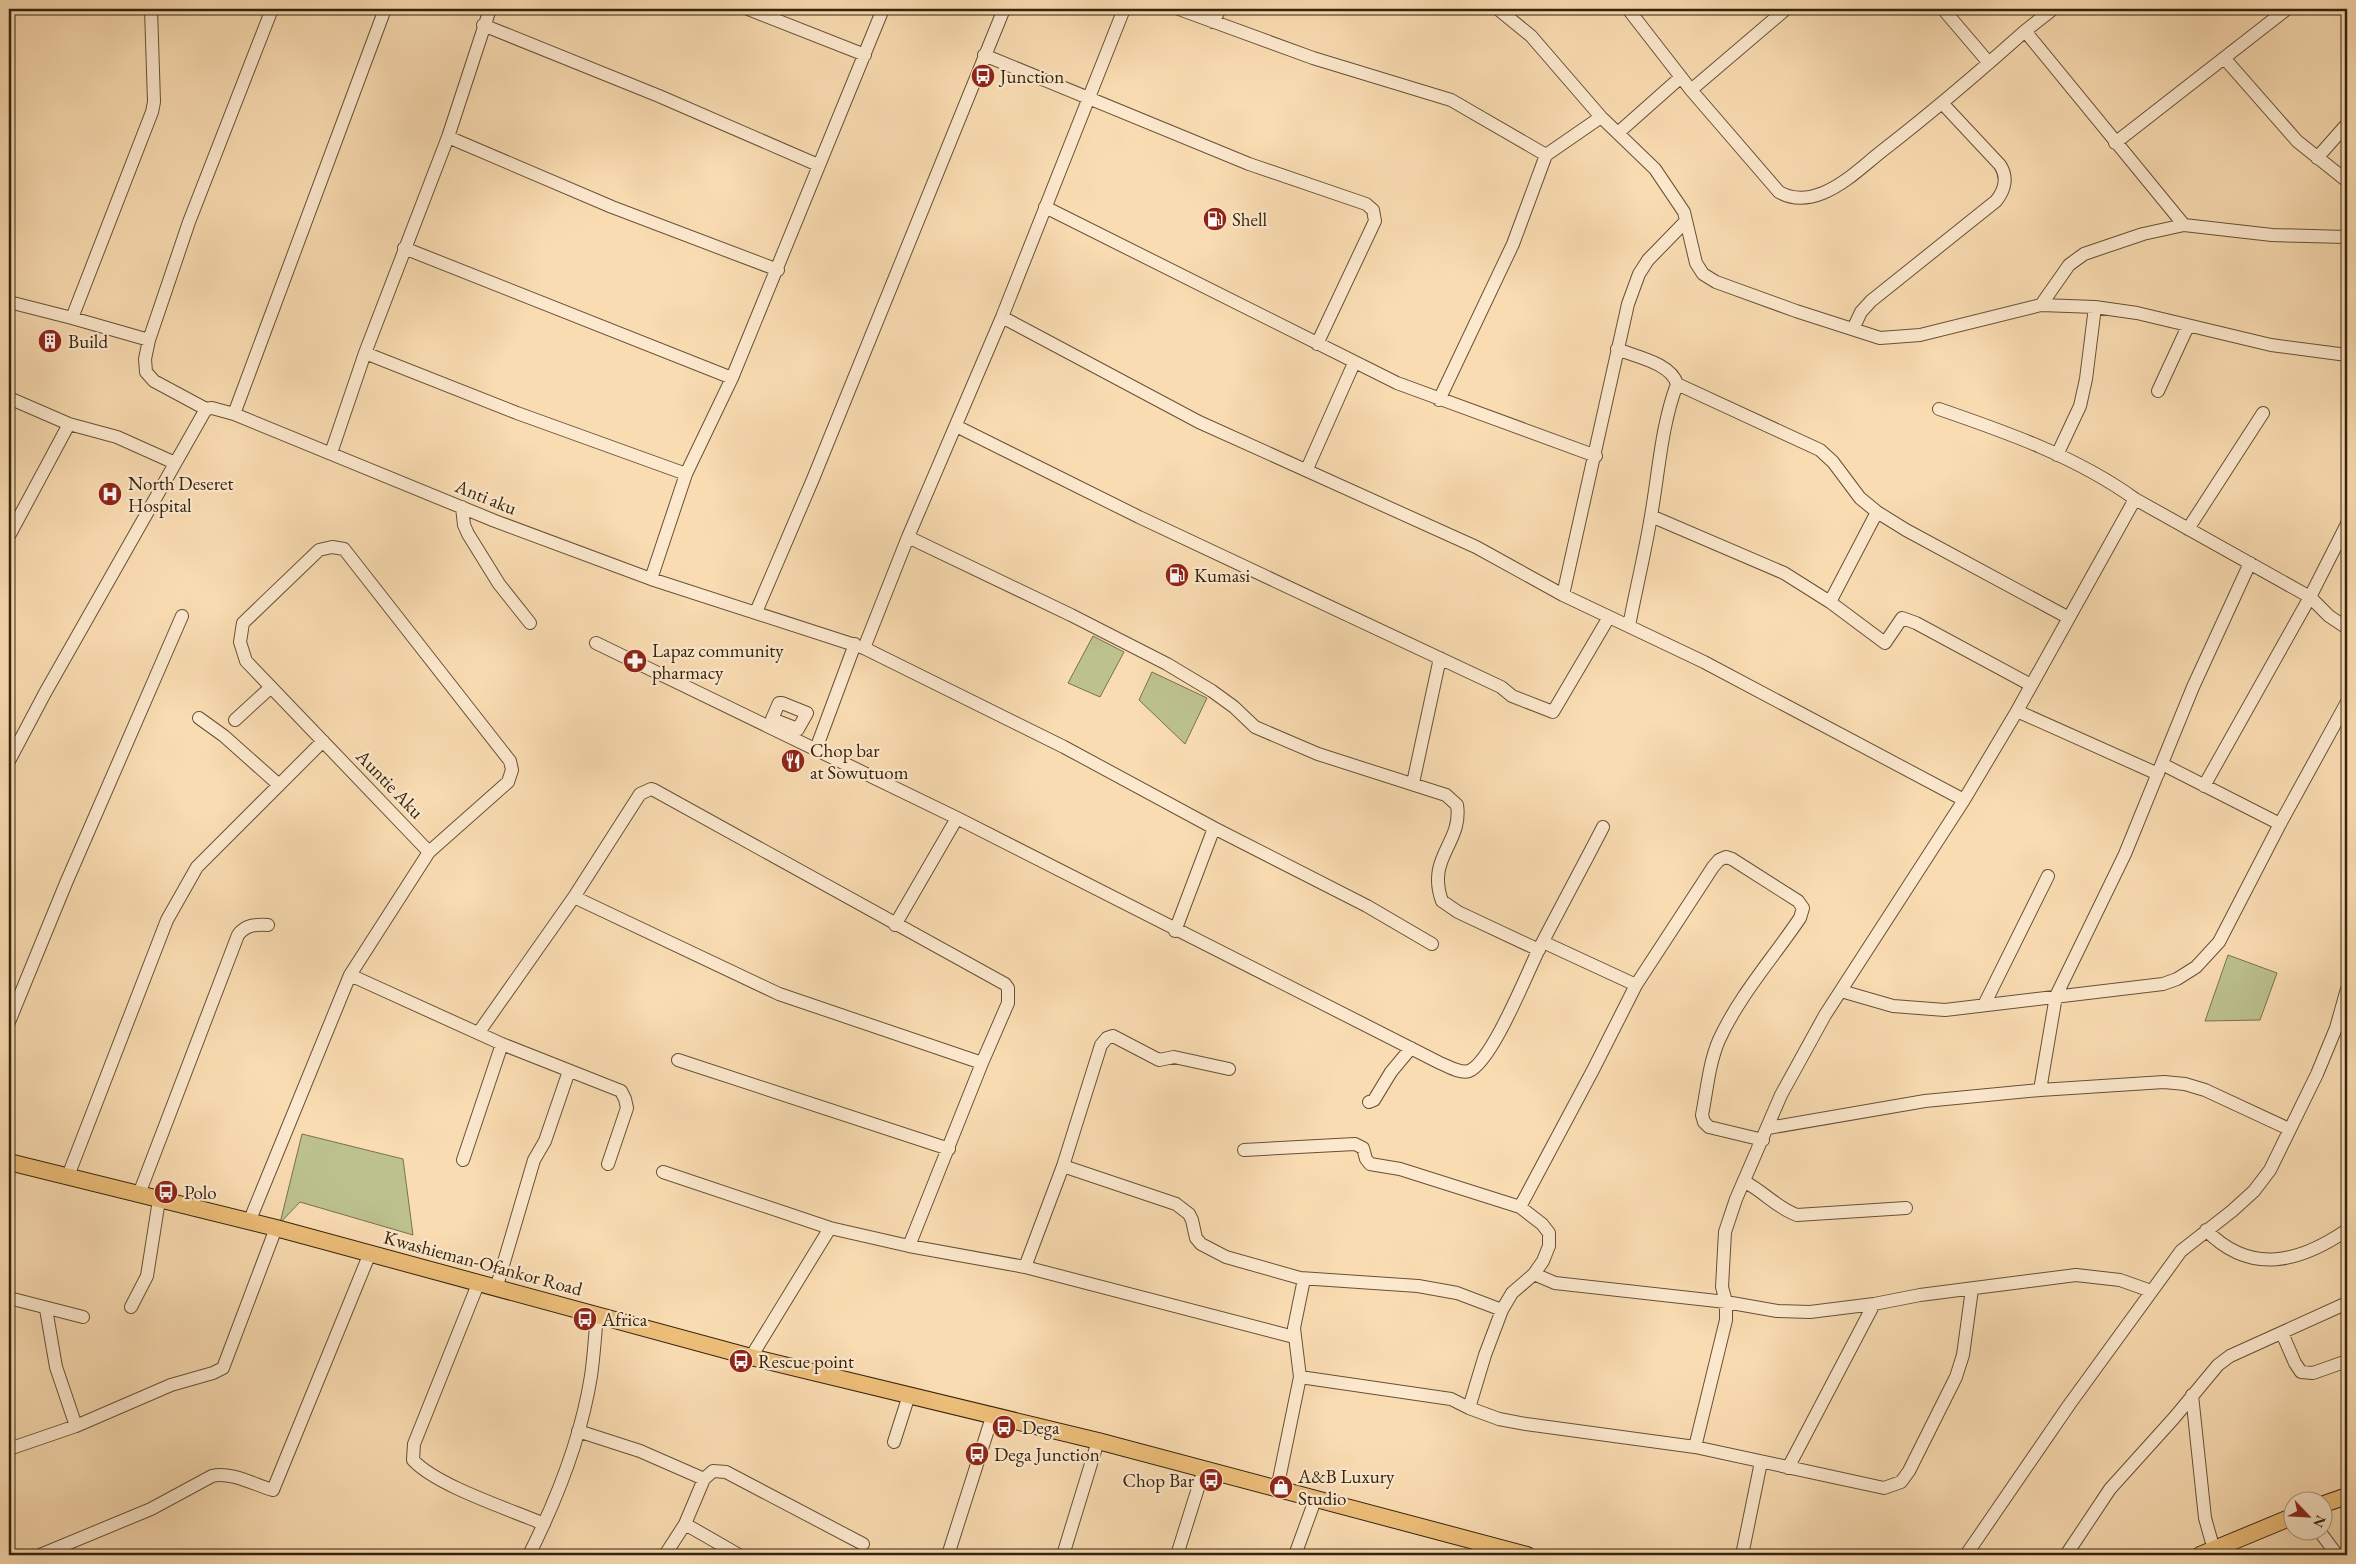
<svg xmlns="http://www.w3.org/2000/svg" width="2356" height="1564" font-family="'EB Garamond',serif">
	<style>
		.green { fill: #bcc18e; stroke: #78724e }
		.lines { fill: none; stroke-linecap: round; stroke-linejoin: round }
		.minor-casing { stroke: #665137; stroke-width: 14 }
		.major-casing { stroke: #35230e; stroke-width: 18 }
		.minor { stroke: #fce8cd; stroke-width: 12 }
		.major { stroke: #edbe79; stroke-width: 16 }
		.labels { text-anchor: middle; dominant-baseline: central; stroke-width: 4.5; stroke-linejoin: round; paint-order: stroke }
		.poi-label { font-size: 19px; fill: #35230e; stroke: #fce8cd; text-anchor: start }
		.street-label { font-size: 19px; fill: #35230e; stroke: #fce8cd }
	</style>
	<rect width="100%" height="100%" fill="#fadcb2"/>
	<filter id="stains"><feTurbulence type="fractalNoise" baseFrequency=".004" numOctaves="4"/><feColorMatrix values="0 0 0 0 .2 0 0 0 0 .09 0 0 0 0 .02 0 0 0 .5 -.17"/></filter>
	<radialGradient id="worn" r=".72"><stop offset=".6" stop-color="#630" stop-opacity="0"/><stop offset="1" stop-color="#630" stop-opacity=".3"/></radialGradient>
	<!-- green -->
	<path class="green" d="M1093,636L1124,652L1100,697L1068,683Z
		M1152,672L1207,698L1185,744L1139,700Z
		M2228,955L2277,973L2260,1020L2205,1021Z
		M302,1134L403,1159L413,1235L300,1202L280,1223Z"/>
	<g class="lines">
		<!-- minor casing -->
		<g class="minor-casing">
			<path id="minor" d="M748,9L865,55
				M1179,9L1313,58L1451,100L1546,155
				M1498,9L1531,36L1601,117L1655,169L1684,212L1696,263L1703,274L1716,282L1796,311L1880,338L1920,335L2041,305L2095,307L2137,313L2271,345L2347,355
				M1628,9L1691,90L1779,192C1793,200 1808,199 1823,193C1845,184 1863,166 1882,151C1931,113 1978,73 2025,31L2184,225
				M1943,9L1989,63
				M1213,22L1220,9
				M483,25L659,96L818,165
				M2025,31L2053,9
				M984,55L1249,164L1366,204L1373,210L1375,221L1317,344
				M2225,59L2297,141L2347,181
				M1691,90L1786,9
				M1619,132L1681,77
				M448,137L612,207L778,270
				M2115,143L2287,9
				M2317,158L2347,124
				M1045,207L1397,383L1596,456
				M404,248L732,378
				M9,302L72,318L149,340
				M2041,305L2069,265L2084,254L2143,234L2184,225L2272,235L2347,237
				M1002,317L1199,422L1476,547L1563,595L1704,662L1964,800
				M72,318L152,112L154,102L151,9
				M1853,329L1861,312L1871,301L1996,201C2005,190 2008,177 2000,165L1943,104
				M1617,349C1636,357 1671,363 1677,384L1820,450L1833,462L1860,498L1877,512L1906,530L2069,618
				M365,353L517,413L686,474
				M2158,391L2188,326
				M9,398L69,424L117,437L175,463
				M1439,400L1513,244L1546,155L1601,117
				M206,409L212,408L234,414L495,521L651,579L864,648L1064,747L1214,828L1367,906L1432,944
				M206,409L154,381L146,372L145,359L149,340L189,222L272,9
				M1939,409C2006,432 2077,457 2135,499L2310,597L2329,616L2347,628
				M234,414L385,9
				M956,426L1139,517L1501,687L1512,696L1553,712L1609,617
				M331,453L365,353L448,137L490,9
				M2057,455L2080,406L2086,379L2095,307
				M1307,469L1354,363
				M462,507L464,525L468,534L499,584L530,623
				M1651,516L1784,573L1830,602L1885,643L1902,618L1916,623L2031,685
				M2188,529L2263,413
				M9,536L69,424
				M908,537L1071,615L1167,664L1212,691L1234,707L1255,727L1318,754L1446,795L1457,805C1463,843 1426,857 1442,901L1458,912L1539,950
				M651,579L686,474L732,378L883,9
				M1563,595L1628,304L1639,274L1648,260L1685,222
				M1830,602L1877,512
				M756,612L813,479L1004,9
				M1629,626C1636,589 1645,553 1651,516C1659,471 1661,427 1677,384
				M596,643L957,818L1440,1063C1448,1066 1460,1074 1469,1071C1492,1062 1527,973 1539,949C1560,908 1582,868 1603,827
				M864,648L908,537L1002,317L1124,9
				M779,703L772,719L798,729L807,713L782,703
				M2017,711L2158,774
				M199,718L224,736L279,785
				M235,720L271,687
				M816,749L855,644
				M9,761L45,693L206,409
				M2162,764L2280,824
				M1413,783L1440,658
				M2204,786L2310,597L2347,524
				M574,897L779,994L982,1063
				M895,925L957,818
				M1175,931L1214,828
				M1543,942L1636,985
				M350,975L502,1044L621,1091L625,1099L627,1108L608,1164
				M1841,991L1893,1006L1945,1010L2163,984L2177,979L2196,967L2219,942L2280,824L2347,702
				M1984,1005L2048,876
				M9,1022L66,883L182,616
				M479,1032L574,897L640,794L651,789L654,790L1005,984L1008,988V1003L982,1063L909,1246
				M678,1060L949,1149
				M2040,1090L2056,996L2125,854L2193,687L2250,563
				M1369,1102L1374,1100L1391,1072L1411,1048
				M1768,1128L1925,1101L2040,1090L2164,1082L2185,1084L2205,1090L2289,1129
				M1244,1150L1355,1144L1363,1148L1366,1159L1370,1164L1400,1169L1520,1207L1542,1224L1549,1233V1246L1543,1261L1534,1274L1512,1293L1502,1310L1485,1355L1469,1408
				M463,1160L502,1044
				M1063,1166L1176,1204L1189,1214L1192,1220L1196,1238L1201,1244L1226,1257L1300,1278L1418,1286L1457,1293L1502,1310
				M663,1172L830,1228L909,1246L1025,1267L1294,1337
				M68,1176L167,920L197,867L323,741
				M1745,1182C1763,1191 1777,1208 1797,1215L1906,1208
				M139,1194L238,935C245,925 256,924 268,925
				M1520,1207L1593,1070L1636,985L1713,867L1719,860L1726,857L1732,859L1798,901L1803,908L1800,918C1773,958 1739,996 1719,1040C1709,1063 1707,1090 1702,1115L1704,1122L1709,1127L1763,1140
				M249,1222L350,975L429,852L508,782L512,770L510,761L344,549L332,547L319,550L243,623L240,642L246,661L429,852
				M2206,1230C2251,1276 2300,1262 2347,1230
				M1025,1267L1063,1166L1101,1045L1107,1038L1113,1036L1159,1060L1174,1057L1229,1069
				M1534,1274L1555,1283L1726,1302L1777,1311L1810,1312L1874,1304L1920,1295L2076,1275L2120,1280L2151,1291
				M478,1284L414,1444L413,1460C437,1486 509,1509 544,1524
				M496,1289L534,1160L545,1141L569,1071
				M9,1298L83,1317
				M131,1307L147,1276L159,1200
				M46,1309L56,1367L76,1426
				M2282,1333L2295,1363L2301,1372L2313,1373L2347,1361
				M751,1357L830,1228
				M1300,1377L1451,1399L1469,1408L1499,1419L1526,1424L1695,1447L1884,1488L1901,1482L1909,1471L1956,1377L1963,1355L1972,1289
				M2192,1395L2205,1518L2214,1550
				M578,1431L640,1451L704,1479
				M894,1442L909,1395
				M1695,1447L1726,1320V1302L1722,1287L1725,1232L1736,1199L1781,1095L1825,1015L1964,800L2017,711L2135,499
				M9,1449L76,1426L171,1385L213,1373L223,1368L276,1228
				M1788,1468L1874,1304
				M1277,1489L1300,1377L1294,1328L1304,1279
				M685,1524L739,1555
				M2320,1532L2337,1555
				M40,1555L151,1509L212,1476C230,1471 255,1485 273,1490L370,1253
				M529,1555C557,1499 581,1439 591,1376C594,1356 595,1335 597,1315
				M665,1555L685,1524L704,1479L713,1471L726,1472L863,1544
				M948,1555L993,1414
				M1063,1555L1098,1441
				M1177,1555L1204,1469
				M1295,1555L1315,1500
				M1742,1555L1761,1462
				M1966,1555L2069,1405L2181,1251L2232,1211L2254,1191L2270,1170L2317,1074L2336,1028L2347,989
				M2066,1555L2110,1489L2174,1418L2218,1365L2230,1356L2347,1303"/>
		</g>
		<!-- major casing -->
		<g class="major-casing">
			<path id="major" d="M9,1162L276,1228L751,1357L1098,1441L1527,1555
				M2324,1504L2347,1496
				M2200,1555L2294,1516"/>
		</g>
		<!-- minor -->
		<use href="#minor" class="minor"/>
		<!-- major -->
		<use href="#major" class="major"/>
	</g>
	<!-- icons -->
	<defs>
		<g id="bus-disc" transform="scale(1.25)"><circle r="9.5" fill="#8f2418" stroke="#fce8cd"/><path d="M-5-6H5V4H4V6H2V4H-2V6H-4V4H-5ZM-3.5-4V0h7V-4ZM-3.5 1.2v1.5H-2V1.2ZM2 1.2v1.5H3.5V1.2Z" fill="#fff"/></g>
		<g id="fuel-disc" transform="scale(1.25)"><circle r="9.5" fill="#8f2418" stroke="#fce8cd"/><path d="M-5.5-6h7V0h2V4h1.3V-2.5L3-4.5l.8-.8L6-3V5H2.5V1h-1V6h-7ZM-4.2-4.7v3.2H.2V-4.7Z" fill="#fff"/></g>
		<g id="building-disc" transform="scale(1.25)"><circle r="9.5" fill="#8f2418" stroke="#fce8cd"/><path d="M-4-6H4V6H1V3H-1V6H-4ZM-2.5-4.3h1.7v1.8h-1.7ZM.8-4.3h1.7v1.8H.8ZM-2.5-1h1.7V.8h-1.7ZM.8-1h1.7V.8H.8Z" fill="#fff"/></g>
		<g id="hospital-disc" transform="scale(1.25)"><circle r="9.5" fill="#8f2418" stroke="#fce8cd"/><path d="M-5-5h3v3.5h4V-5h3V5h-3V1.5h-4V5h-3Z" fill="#fff"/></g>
		<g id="pharmacy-disc" transform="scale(1.25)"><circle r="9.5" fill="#8f2418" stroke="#fce8cd"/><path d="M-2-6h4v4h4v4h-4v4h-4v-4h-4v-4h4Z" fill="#fff"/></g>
		<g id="restaurant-disc" transform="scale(1.25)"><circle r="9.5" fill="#8f2418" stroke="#fce8cd"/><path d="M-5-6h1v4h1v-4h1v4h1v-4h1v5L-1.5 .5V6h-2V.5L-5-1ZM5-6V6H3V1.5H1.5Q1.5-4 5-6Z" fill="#fff"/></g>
		<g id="shop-disc" transform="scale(1.25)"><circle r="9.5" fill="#8f2418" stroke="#fce8cd"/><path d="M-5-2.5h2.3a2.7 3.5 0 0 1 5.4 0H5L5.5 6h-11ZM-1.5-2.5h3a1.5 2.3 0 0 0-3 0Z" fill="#fff"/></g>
	</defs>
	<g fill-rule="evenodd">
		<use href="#bus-disc" x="983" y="76"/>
		<use href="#fuel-disc" x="1215" y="219"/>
		<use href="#building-disc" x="50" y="341"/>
		<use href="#hospital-disc" x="110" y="494"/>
		<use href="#fuel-disc" x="1177" y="575"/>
		<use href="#pharmacy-disc" x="635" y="661"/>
		<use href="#restaurant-disc" x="793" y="761"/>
		<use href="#bus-disc" x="166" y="1192"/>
		<use href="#bus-disc" x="585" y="1319"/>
		<use href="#bus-disc" x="741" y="1361"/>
		<use href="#bus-disc" x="1004" y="1427"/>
		<use href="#bus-disc" x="977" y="1454"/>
		<use href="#bus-disc" x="1211" y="1480"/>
		<use href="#shop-disc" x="1281" y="1487"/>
	</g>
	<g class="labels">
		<!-- poi labels -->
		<g class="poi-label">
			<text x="1000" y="76">Junction</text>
			<text x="1232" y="219">Shell</text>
			<text x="68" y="341">Build</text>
			<text x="128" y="483">North Deseret<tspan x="128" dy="22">Hospital</tspan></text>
			<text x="1194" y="575">Kumasi</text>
			<text x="652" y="650">Lapaz community<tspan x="652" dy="22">pharmacy</tspan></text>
			<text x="810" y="750">Chop bar<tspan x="810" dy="22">at Sowutuom</tspan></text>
			<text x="184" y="1192">Polo</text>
			<text x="602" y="1319">Africa</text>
			<text x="758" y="1361">Rescue point</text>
			<text x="1022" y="1427">Dega</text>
			<text x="994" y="1454">Dega Junction</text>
			<text x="1298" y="1476">A&amp;B Luxury<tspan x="1298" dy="22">Studio</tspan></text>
			<text x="1194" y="1480" text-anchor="end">Chop Bar</text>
		</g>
		<!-- street labels -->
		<g class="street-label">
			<text transform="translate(486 497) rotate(22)">Anti aku</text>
			<text transform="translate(390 784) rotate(46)">Auntie Aku</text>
			<text transform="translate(483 1263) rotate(15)">Kwashieman-Ofankor Road</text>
		</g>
	</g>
	<!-- margin -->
	<rect width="2356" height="1564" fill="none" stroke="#fadcb2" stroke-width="30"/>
	<rect x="10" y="10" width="2336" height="1544" fill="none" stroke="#35230e" stroke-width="2.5"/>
	<rect x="15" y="15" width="2326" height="1534" fill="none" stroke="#35230e"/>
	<!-- north arrow -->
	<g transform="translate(2308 1516) rotate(115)"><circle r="24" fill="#fce8cd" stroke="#ac9981"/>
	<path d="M0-4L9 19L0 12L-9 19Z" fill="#8f2418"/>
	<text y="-8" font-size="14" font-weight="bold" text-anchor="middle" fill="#35230e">N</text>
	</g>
	<rect width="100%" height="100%" filter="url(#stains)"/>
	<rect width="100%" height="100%" fill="url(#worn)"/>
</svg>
